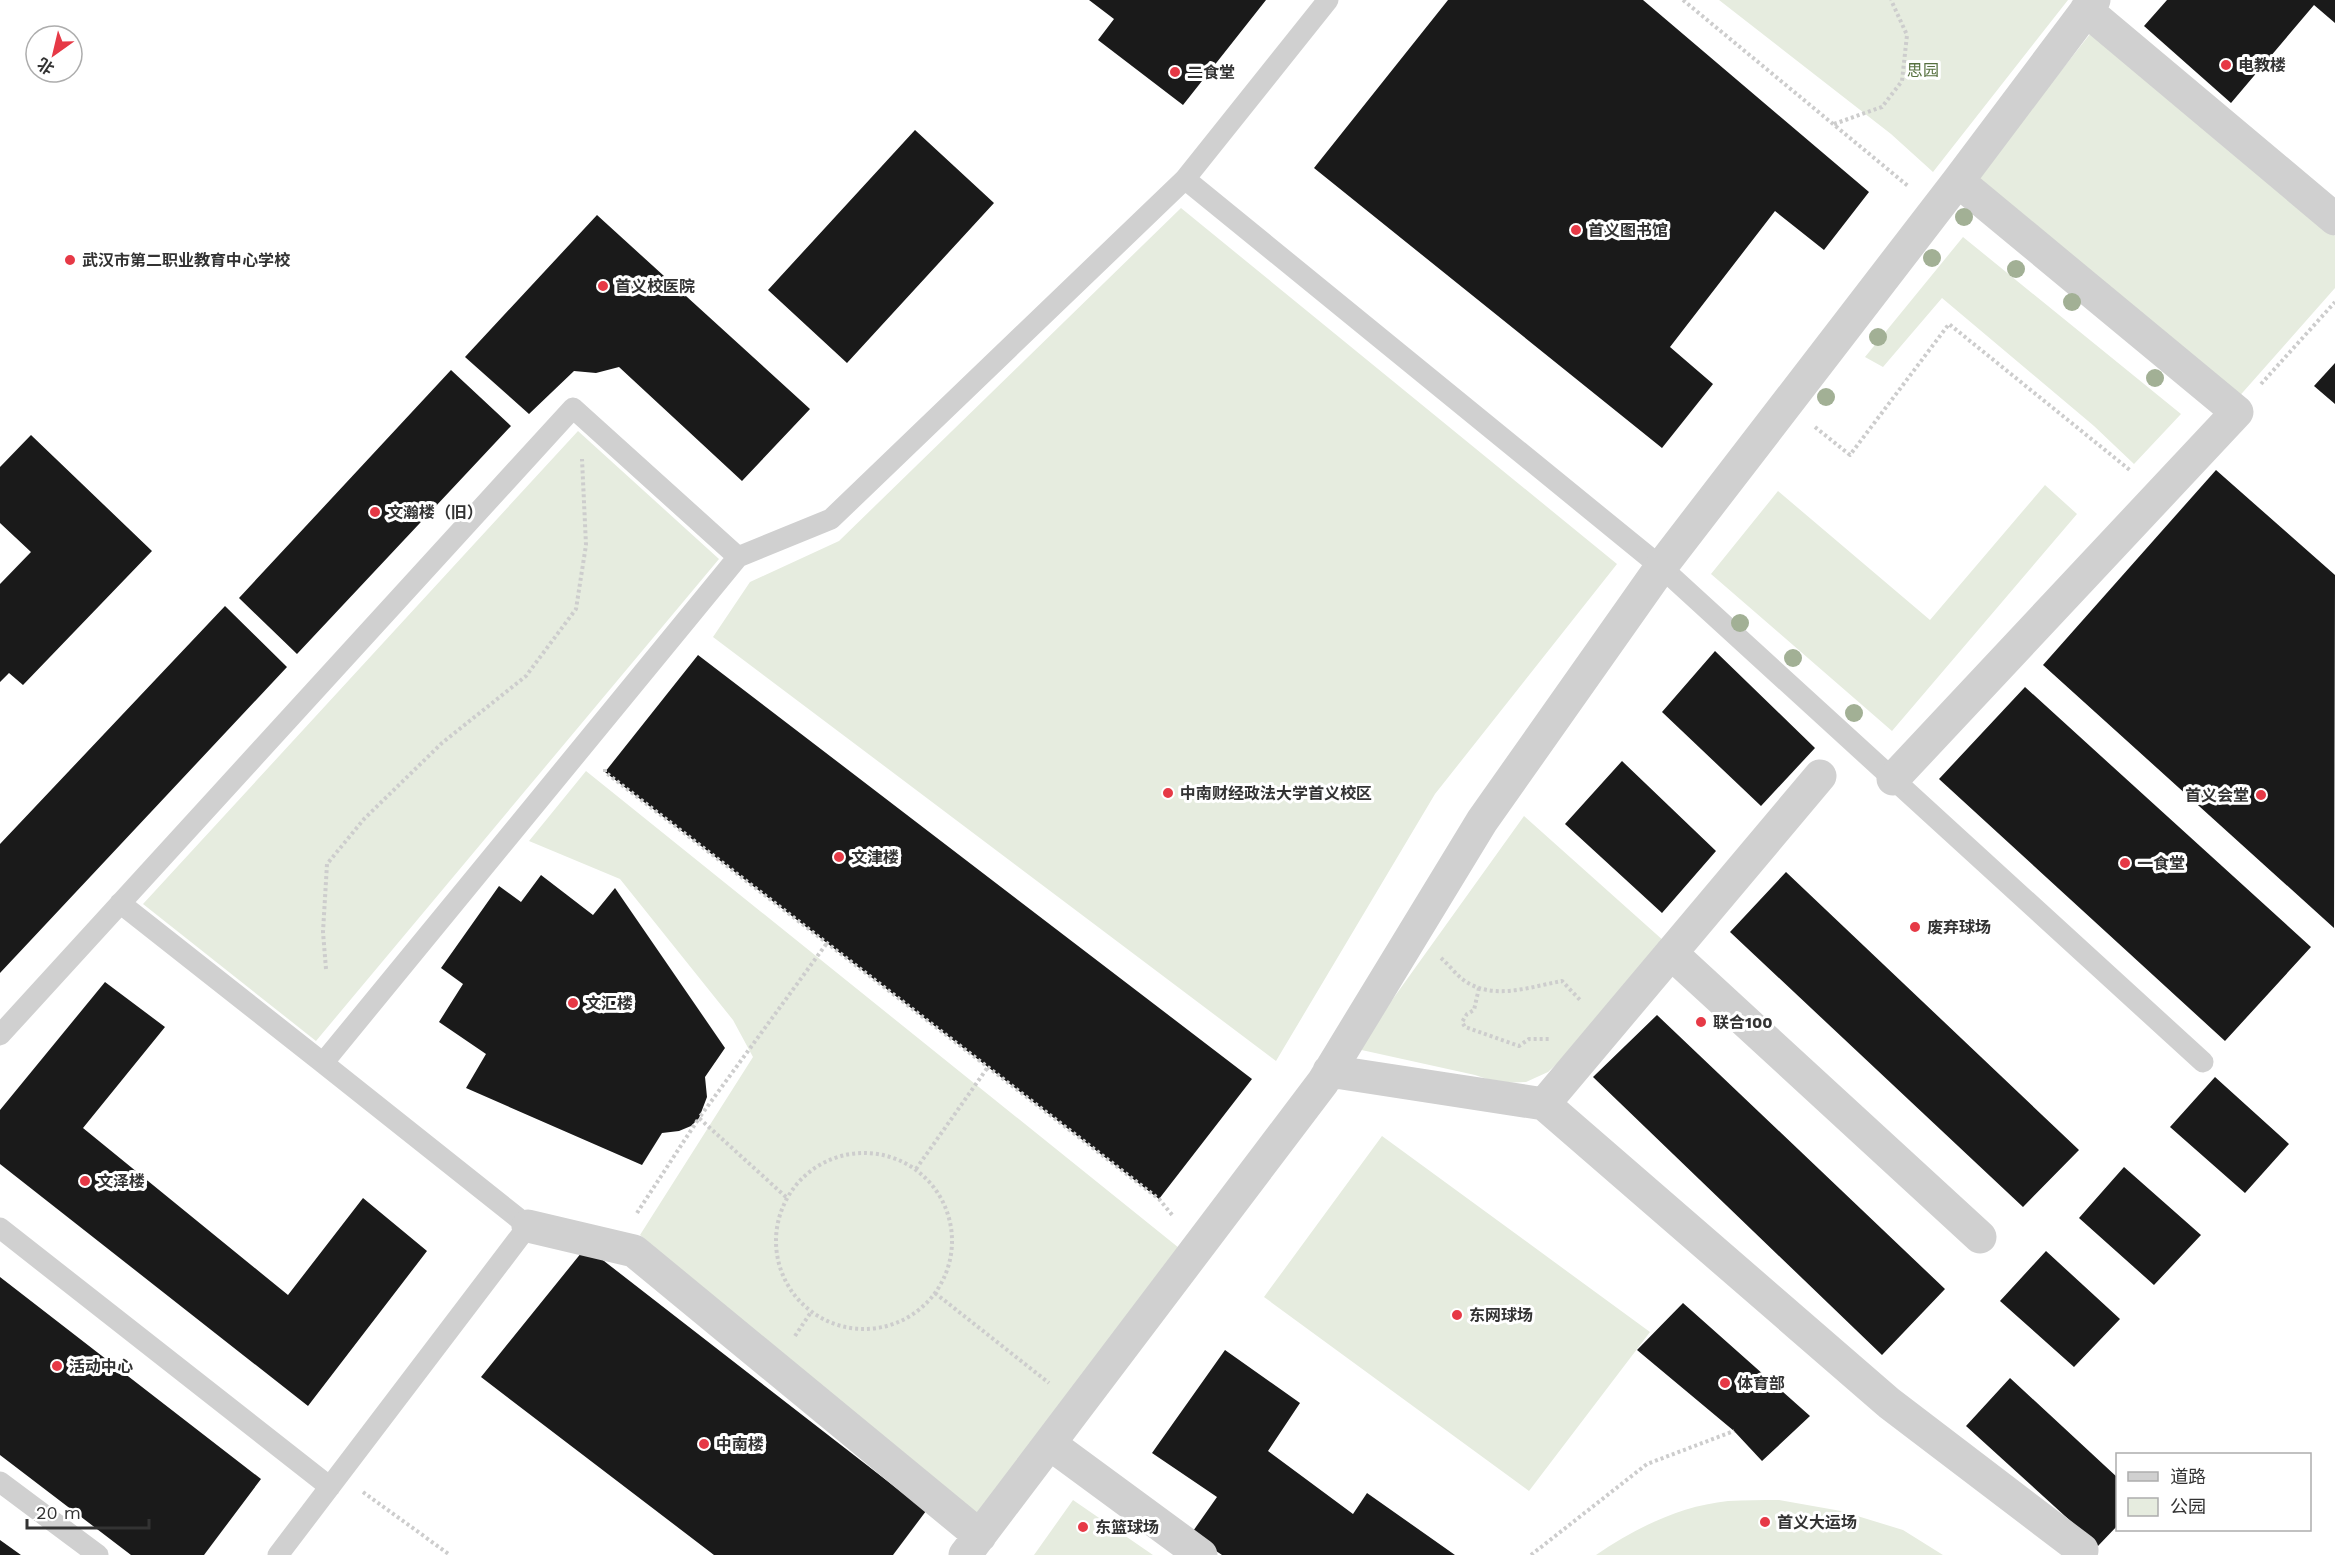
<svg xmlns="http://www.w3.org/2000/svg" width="2335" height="1555" font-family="'Work Sans','Noto Sans SC',sans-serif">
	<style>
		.green { fill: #e6ecdf }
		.building { fill: #1a1a1a }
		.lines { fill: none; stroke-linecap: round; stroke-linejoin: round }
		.path { stroke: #cdcdcd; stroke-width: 4; stroke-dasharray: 3 3; stroke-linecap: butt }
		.service { stroke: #d0d0d0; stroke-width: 21 }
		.minor { stroke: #d0d0d0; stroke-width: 33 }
		.tree { fill: #a2b095 }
		.poi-dot { fill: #e63946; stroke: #fff; stroke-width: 2 }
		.labels { text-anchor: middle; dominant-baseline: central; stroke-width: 6; stroke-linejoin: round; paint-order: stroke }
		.poi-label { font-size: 16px; font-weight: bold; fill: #333; stroke: #fff; text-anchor: start }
		.park-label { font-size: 16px; fill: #56703f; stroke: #fff }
	</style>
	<rect width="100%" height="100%" fill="#fff"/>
	<!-- green -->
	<path class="green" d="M1719,0H2068L1933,172L1891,134Z
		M2094,29L2335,236V288L2236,400L1974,181Z
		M1181,208L1617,564L1435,794L1276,1061L713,637L750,582L839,541Z
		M1963,237L2181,414L2134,464L2094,426L1942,298L1883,367L1865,357Z
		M578,431L719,559L316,1041L143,904Z
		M2045,485L2077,514L1892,731L1711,574L1778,491L1930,620Z
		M586,771L1184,1252L978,1524L640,1235L753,1057L733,1020L620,879L529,841Z
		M1524,816L1665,942L1562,1059L1548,1072L1526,1082L1499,1083L1475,1075L1357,1049Z
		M1382,1136L1650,1332L1529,1491L1264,1297Z
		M1073,1500L1153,1555H1034Z
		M1779,1500L1841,1511L1903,1530L1943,1555H1596C1635,1528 1680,1506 1728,1501C1745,1500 1762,1500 1779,1500Z"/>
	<!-- building -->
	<path class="building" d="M1089,0H1266L1183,105L1098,40L1114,19Z
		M1448,0H1643L1869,192L1824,250L1775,211L1670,347L1713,384L1662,448L1314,168Z
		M2167,0H2335V23L2314,5L2231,103L2144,26Z
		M915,130L994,203L847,363L768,290Z
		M597,215L810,409L742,481L619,367L596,373L574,371L529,414L465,357Z
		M2335,363V404L2314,386Z
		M451,370L511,426L297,654L239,598Z
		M31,435L152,551L23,685L9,673L0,682V584L31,552L0,523V467Z
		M2216,470L2335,575L2334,928L2043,665Z
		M225,606L287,667L0,973V844Z
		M1715,651L1815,748L1761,806L1662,712Z
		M698,655L1252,1079L1159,1199L605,772Z
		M2025,687L2311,947L2225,1041L1939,779Z
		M1622,761L1716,851L1662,913L1565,824Z
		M1786,872L2079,1150L2023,1207L1730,932Z
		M541,875L593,915L615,888L725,1048L705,1077L707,1097L699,1118L691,1126L679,1131L662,1133L642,1165L466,1088L486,1054L439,1022L463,984L441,968L499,886L521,902Z
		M105,982L165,1027L83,1128L288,1295L363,1198L427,1251L308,1406L0,1164V1110Z
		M1657,1015L1945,1289L1882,1355L1593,1077Z
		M2215,1077L2289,1144L2245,1193L2170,1127Z
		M2124,1167L2201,1235L2154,1285L2079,1218Z
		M586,1247L926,1511L893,1555H714L481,1377Z
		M2046,1251L2120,1319L2074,1367L2000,1301Z
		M0,1277L261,1479L204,1555H131L0,1455Z
		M1683,1303L1810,1416L1762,1461L1734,1431L1637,1350Z
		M1225,1350L1300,1403L1268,1451L1353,1514L1367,1493L1455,1555H1222L1191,1534L1217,1497L1152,1453Z
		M2010,1378L2118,1478V1525L2098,1546L1966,1426Z
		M0,1540L21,1555H0Z"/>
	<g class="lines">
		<!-- path -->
		<path class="path" d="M1683,0L1908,186
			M1834,124L1882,107L1902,81L1907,35L1891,0
			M2261,384L2335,302
			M1815,427L1850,455L1949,324L2131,471
			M605,769V772L1159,1199L1173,1216
			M1441,958C1448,964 1454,972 1461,978C1490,1002 1529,987 1562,981L1581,1001
			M326,969L323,932L327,864L364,819L442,743L526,676L576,609L586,545L582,459
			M1479,988L1474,1010L1467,1014L1462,1022L1465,1027L1519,1046L1529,1039H1549
			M776 1241a88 88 0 1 1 176 0a88 88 0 1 1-176 0Z
			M916,1169L988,1067
			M786,1197L699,1118L827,943
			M637,1213L699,1118
			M935,1293L1049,1383
			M795,1336L811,1312
			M363,1492L450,1555
			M1531,1555L1647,1464L1734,1431"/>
		<!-- service -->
		<path class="service" d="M1185,179L1661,567L2203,1062
			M120,903L323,1063
			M0,1035L573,408L738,557
			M0,1228L330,1487
			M0,1482L98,1555
			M278,1555L528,1226L323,1063L738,557L831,519L1185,179L1328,0"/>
		<!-- minor -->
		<path class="minor" d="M2086,10L2335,219
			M1893,779L2237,412L1958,181
			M1671,953L1980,1237
			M1329,1071L1544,1104L1820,776
			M1544,1104L1889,1403L2082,1550L2079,1555
			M528,1226L634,1251L980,1536
			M1050,1444L1201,1555
			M965,1555L1323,1082L1482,821L1661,567L1958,181L2094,0"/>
	</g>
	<!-- trees -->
	<g class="tree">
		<circle cx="1964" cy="217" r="9"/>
		<circle cx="1932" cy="258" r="9"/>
		<circle cx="2016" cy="269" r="9"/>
		<circle cx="2072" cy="302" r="9"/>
		<circle cx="1878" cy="337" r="9"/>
		<circle cx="2155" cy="378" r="9"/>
		<circle cx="1826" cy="397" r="9"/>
		<circle cx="1740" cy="623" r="9"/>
		<circle cx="1793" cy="658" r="9"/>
		<circle cx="1854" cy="713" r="9"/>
	</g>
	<!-- markers -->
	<g class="poi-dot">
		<circle cx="2226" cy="65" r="6"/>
		<circle cx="1175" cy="72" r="6"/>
		<circle cx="1576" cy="230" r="6"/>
		<circle cx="70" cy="260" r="6"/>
		<circle cx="603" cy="286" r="6"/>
		<circle cx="375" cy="512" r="6"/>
		<circle cx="1168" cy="793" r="6"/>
		<circle cx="2261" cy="795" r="6"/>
		<circle cx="839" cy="857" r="6"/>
		<circle cx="2125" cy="863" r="6"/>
		<circle cx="1915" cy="927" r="6"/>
		<circle cx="573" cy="1003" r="6"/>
		<circle cx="1701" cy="1022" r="6"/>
		<circle cx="85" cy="1181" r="6"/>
		<circle cx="1457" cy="1315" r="6"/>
		<circle cx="57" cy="1366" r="6"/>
		<circle cx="1725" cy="1383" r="6"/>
		<circle cx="704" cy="1444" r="6"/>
		<circle cx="1765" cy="1522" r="6"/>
		<circle cx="1083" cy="1527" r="6"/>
	</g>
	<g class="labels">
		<!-- poi labels -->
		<g class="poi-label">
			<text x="2238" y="65">电教楼</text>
			<text x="1187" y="72">二食堂</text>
			<text x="1588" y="230">首义图书馆</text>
			<text x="82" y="260">武汉市第二职业教育中心学校</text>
			<text x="615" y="286">首义校医院</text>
			<text x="387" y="512">文瀚楼（旧）</text>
			<text x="1180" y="793">中南财经政法大学首义校区</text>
			<text x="2249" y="795" text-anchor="end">首义会堂</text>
			<text x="851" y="857">文津楼</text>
			<text x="2137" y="863">一食堂</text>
			<text x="1927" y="927">废弃球场</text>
			<text x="585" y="1003">文汇楼</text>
			<text x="1713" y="1022">联合100</text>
			<text x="97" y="1181">文泽楼</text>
			<text x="1469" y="1315">东网球场</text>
			<text x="69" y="1366">活动中心</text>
			<text x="1737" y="1383">体育部</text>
			<text x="716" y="1444">中南楼</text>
			<text x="1777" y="1522">首义大运场</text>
			<text x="1095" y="1527">东篮球场</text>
		</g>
		<!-- park labels -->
		<g class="park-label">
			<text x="1923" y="70">思园</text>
		</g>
	</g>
	<!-- legend -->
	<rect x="2116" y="1453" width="195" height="78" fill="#ffffff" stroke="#adadad" stroke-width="1.5"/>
	<rect x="2128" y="1472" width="30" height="9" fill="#d0d0d0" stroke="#adadad" stroke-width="1.5"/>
	<text x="2170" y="1483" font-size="18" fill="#333333">道路</text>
	<rect x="2128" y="1498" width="30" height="18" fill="#e6ecdf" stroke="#adadad" stroke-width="1.5"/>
	<text x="2170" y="1513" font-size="18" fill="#333333">公园</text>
	<!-- north arrow -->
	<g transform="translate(54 54) rotate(214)"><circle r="28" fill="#ffffff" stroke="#adadad" stroke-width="1.5"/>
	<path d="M0-4.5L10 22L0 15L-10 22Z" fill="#e63946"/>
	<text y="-9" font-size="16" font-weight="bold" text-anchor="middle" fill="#333333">北</text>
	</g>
	<!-- scale -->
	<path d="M27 1519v9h122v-9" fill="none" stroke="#333333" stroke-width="3"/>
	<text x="36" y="1519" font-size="18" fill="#333333" stroke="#ffffff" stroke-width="4.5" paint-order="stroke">20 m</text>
</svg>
